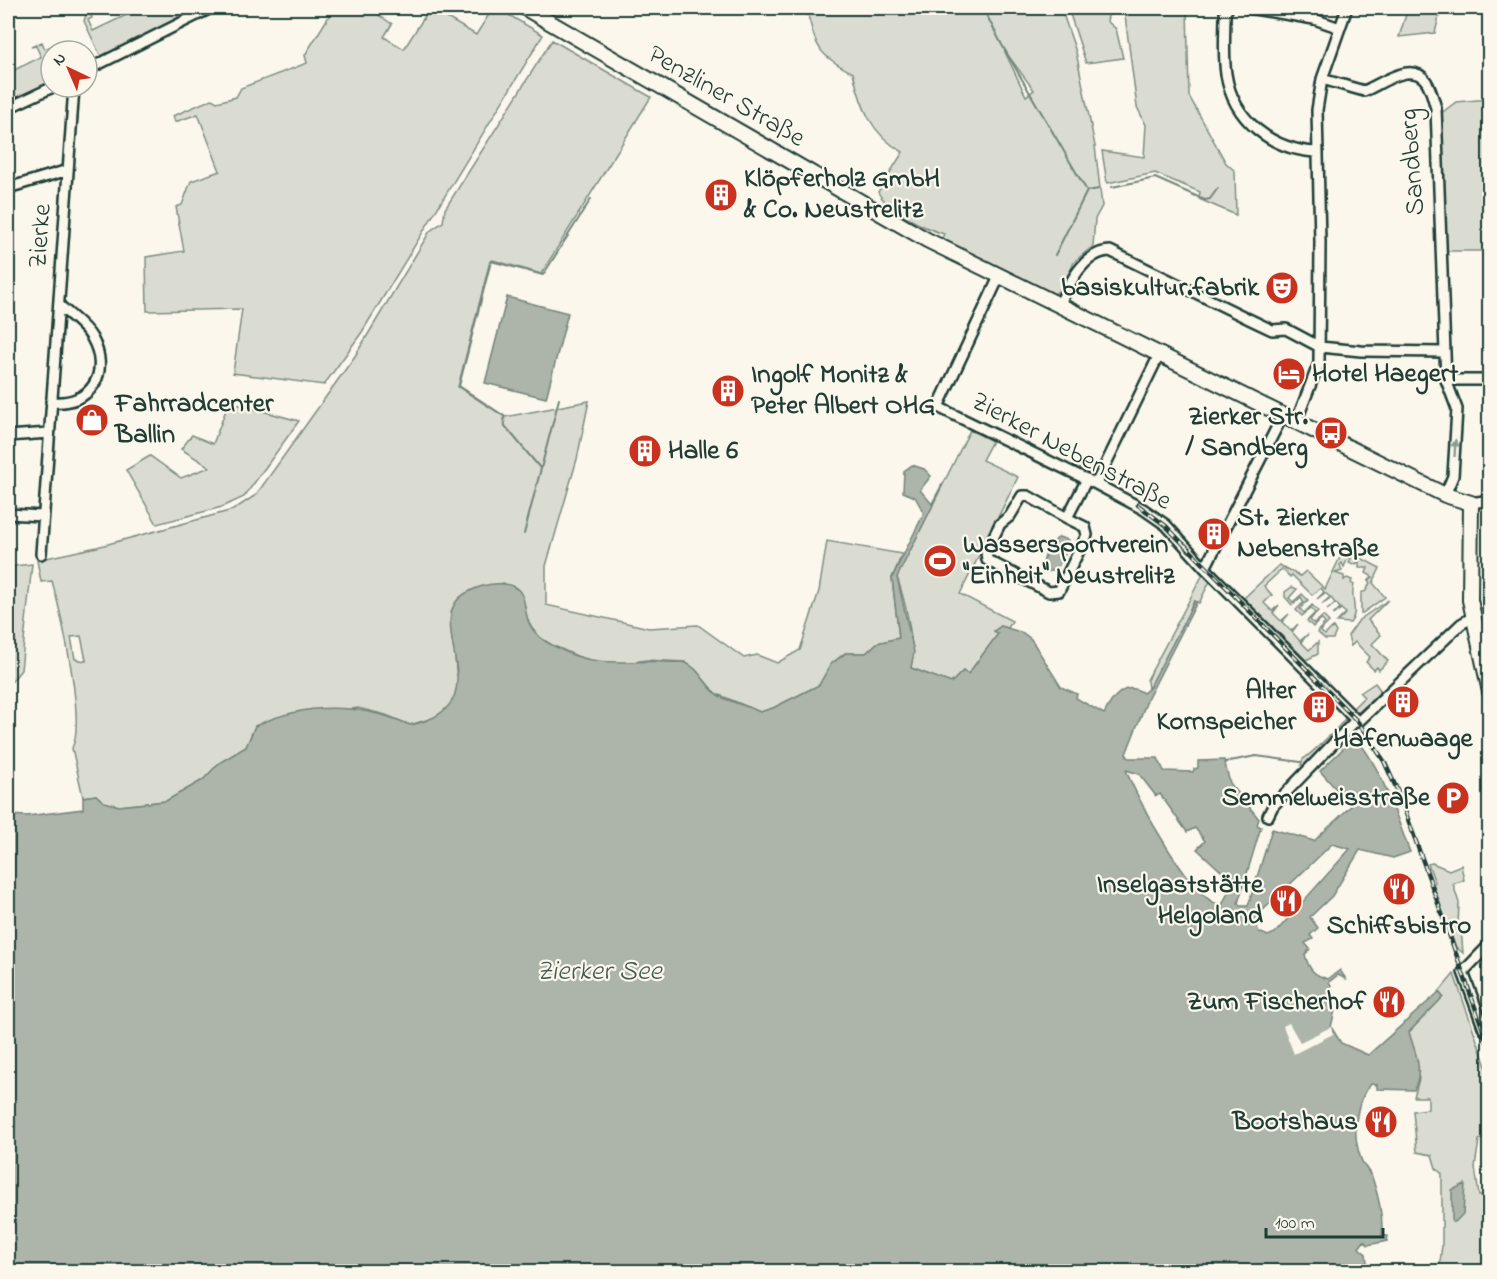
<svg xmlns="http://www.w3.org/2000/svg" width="1497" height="1279" font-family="'Indie Flower',sans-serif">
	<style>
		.green { fill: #dbdcd1; stroke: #7d8c82; stroke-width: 1.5; fill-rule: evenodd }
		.water { fill: #adb4aa; stroke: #74847b; stroke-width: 1.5; fill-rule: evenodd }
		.pier { fill: #fbf7ec }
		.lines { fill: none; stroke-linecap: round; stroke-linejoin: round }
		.stream { stroke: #74847b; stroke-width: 2 }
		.minor-casing { stroke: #1f3d34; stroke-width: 14 }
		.secondary-casing { stroke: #1f3d34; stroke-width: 18 }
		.minor { stroke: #fbf7ec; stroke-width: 9 }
		.secondary { stroke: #fbf7ec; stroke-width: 14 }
		.rail-casing { stroke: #1f3d34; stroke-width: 4.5 }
		.rail { stroke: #fbf7ec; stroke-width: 2; stroke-dasharray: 7; stroke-linecap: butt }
		.oneway { fill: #8d9a90 }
		.labels { text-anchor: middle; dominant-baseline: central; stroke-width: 4.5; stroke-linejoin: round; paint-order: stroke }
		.street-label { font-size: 27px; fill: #1f3d34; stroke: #fbf7ec }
		.poi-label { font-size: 27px; font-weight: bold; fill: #1f3d34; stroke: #fbf7ec; text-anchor: start }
		.water-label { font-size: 28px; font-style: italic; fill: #425b52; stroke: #fbf7ec }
	</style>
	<rect width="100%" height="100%" fill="#fbf7ec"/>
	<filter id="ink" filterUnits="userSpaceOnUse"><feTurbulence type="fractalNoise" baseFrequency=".0167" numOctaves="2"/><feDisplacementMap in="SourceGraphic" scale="12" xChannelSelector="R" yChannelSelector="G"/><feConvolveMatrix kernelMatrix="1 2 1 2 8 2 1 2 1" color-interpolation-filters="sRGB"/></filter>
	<g filter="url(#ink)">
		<!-- green -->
		<path class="green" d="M141,8H175L178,19L101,57L84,21L86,15L90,13L92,18L88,20L93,31Z
			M334,8H372L371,10L392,24L384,37L404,49L430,8L476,35L493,8H497L543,35L362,332L324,385L233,373L242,309L147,311L146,257L184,251L176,207L182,205L191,181L220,171L198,114L175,122L173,116L212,99L217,102L236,97L241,88L307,63L305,55Z
			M806,8H1061L1076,52L1095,146L1102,206L1095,219L1093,246L1074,262L1063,287L1052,296L941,240L944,234C924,228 887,210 878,192L903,152C871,135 861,106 853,73C814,53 817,46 806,8ZM1004,50L1034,90L1026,96Z
			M1124,8H1187L1189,96L1226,163L1235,171L1236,215L1199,199L1200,192L1155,173L1107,183L1102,151L1144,157L1146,125L1137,107Z
			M1408,8H1441L1435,33L1399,37Z
			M1100,10L1109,12L1107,21L1116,29L1123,58L1086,63L1070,14Z
			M552,40L651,97L541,274L493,260L490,261L458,387L505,417L589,401L577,459L546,566V605L649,628L698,625L744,658L757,655L777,663L800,650L819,591L827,541L902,554L892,578L899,638L877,643L866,653H845L831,664L819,685L773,708L760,712L715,693L695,669L685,662L646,660L621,664L590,662L552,645L539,637L530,626L525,611L504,583C483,587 462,588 452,610L456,671L459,683L452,705L442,715L410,725L386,715L358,708L255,726L246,747L219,763L203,780L166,801L119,806L104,802L96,795L83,797L72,748C86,721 61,613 52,581L41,582L37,560L97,547L233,510L256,495L355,356L430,231L443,222L445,209ZM81,636L86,660V661L75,659L71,637Z
			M42,42L45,49L51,46L53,51L51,83L8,103V73L41,57L36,46L31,47Z
			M1488,99L1489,251H1444L1440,114L1456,102Z
			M229,402L299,421L244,497L222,507L157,524L126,470L150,456L181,478L210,467L181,449L192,435L213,444Z
			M970,430L992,441L982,460L1018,477L960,594L1012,621L1008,628L1001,626L994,631L998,634L968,674L963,671L951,683L911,668C914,639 906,604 897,577Z
			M1344,549L1380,568L1373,583L1385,597L1361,614V593L1366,591L1370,583L1368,581L1373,577L1366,573L1368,568H1359V562L1353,565L1349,563L1351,558H1348L1344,567L1342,563L1340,565L1342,571L1335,573L1344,576V580L1347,578L1352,580L1351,583L1354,585C1349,597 1360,611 1350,623L1337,622L1346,613L1341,609L1333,615L1340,608L1336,603L1327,610L1335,603L1331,598L1322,604L1330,597L1325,593L1317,599L1324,592L1321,588L1312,595L1292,575L1290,577L1282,569L1264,586L1272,595L1264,603L1272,611L1279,605L1273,613L1281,621L1289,614L1282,622L1291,631L1298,624L1292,632L1300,641L1308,634L1301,642L1309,650L1318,642V654L1306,660L1244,598L1279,565L1300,576L1306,571L1325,589Z
			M32,564L21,670L8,686V596H14V566Z
			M1205,575L1210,581L1199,603L1194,601L1161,669L1148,689L1147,680L1202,576Z
			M1292,587L1297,589L1289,598L1293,602L1302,594L1308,600L1300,609L1304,613L1312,605L1318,611L1310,620L1314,624L1323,616L1329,622L1320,631L1325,635L1333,627L1336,632L1333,639H1325L1317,632L1325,623L1321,619L1313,627L1307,621L1315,613L1311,608L1302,616L1296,610L1304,602L1301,597L1292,605L1285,597V592Z
			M1388,600L1368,620L1381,635L1372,644L1388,661L1379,670L1377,667L1374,670L1366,662L1370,657L1355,642L1351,646L1348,636L1359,620Z
			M1375,683L1381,691L1360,711H1353L1351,710L1364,697L1360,693Z
			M1345,718V725L1328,740L1330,743L1307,765H1301L1303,759C1309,756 1343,724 1345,718Z
			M1432,863L1449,870L1461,865L1464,880L1453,884L1459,903L1458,926L1461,929L1463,953L1455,946L1433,884L1435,882L1428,864Z
			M1454,974L1489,1075V1136L1479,1140L1475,1167L1479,1196L1486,1195L1489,1210V1263L1456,1271H1439L1442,1245V1174L1436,1168L1432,1155L1417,1152L1413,1111L1428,1109V1097H1414L1419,1079L1409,1032L1443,997L1439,992Z"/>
		<!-- water -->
		<path class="water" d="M507,297L568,313L546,398L485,383Z
			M912,465L924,469L931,476L920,490L933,505L897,577L914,652L911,668L951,683L963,671L968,674L998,634L994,631L1001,626L1023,633L1031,639L1061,687L1077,694L1076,698L1104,714C1112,698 1125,680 1143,693L1149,688L1195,601L1197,602L1148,698L1126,754L1129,758H1158L1164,771L1193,772L1194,769L1198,768V761L1224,760L1230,783L1259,819L1257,825L1261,827L1238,903L1240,906H1248L1272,829L1314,841L1351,806L1320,771L1355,737C1383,769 1395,814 1410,852L1393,858L1360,850L1332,896L1310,917L1318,928L1310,935L1313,939L1305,943L1310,949L1305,955C1309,969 1313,975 1328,979L1340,970L1346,979L1338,975L1329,982L1331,985C1327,995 1328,999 1336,1006L1331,1027L1341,1043L1368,1055L1439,992L1443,997L1409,1032C1415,1053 1424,1069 1414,1090L1377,1089V1085L1371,1084C1354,1104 1352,1135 1361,1159C1364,1167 1370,1172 1373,1180C1379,1198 1383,1216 1382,1235L1388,1236L1387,1241L1368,1245L1364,1241L1359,1248L1366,1254L1368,1271L8,1272V815L27,816L83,809V797L96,795L104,802L119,806L166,801L203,780L219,763L246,747L255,726C305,702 360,703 410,725C507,706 415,618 468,592C482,584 513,577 522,595C526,604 525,616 530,625C537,638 549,644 562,650C599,669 629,659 668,662C674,663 681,661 686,663C700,669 705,686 718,695C729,702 746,705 760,712L773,708L819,685L831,664L846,653H866L877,643L899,638L892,578L924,513L915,497L903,492L904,471ZM1126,770L1139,774L1156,796L1160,794L1187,832L1195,828L1205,841L1197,849L1233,882L1222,905C1193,904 1136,797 1126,770ZM1332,844L1350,849L1275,933L1268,936L1259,932L1255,923L1259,914Z
			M1059,537L1068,540V549L1056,570L1046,572L1043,569C1042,558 1049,544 1059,537Z
			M1465,1184L1463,1214L1455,1222H1452V1190Z"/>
		<!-- pier -->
		<path class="pier" d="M1289,1023L1300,1042L1331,1027L1333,1034L1294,1054L1283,1026Z"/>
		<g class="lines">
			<!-- stream -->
			<path class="stream" d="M983,8L1002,45L1087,191L1055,255
				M1112,187L1155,178L1205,200L1210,199L1218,188
				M1087,191L1099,189
				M540,468L505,426L504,416L459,386L491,261L543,275L591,199
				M932,504L942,485
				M524,534L559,399
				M1225,762L1256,756L1301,762"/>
			<!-- minor casing -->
			<g class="minor-casing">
				<path id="minor" d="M1228,8L1225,13C1225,33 1223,55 1226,74C1233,121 1273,150 1317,152
					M1248,8L1314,19L1340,28
					M87,70L211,8
					M1322,79L1364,91C1380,85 1411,60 1426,81C1431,88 1433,99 1436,108L1446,380L1457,409L1453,476L1445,495
					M8,108L53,87
					M8,188L68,170
					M999,277L938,407L1096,484L1143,509L1166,525L1205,568L1356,720
					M1059,306C1068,286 1083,252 1110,251L1253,321L1272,330L1286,329L1320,347L1361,351L1445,352
					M1446,380H1490
					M51,402C92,406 111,372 92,338C85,325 69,315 59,305
					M1296,422L1319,363L1320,242L1317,110L1322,79L1347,8
					M8,436L49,433
					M1096,484L1159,355
					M1471,503L1490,500
					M8,514L42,516
					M1067,518L1028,496H1022L1010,516L1000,524L986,552L987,560L1049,592L1059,591L1087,535L1085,527L1067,518L1087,479
					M41,554L74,87
					M1205,568L1283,415
					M1477,636L1490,630
					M1268,816L1273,806L1356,720L1358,722L1461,624L1473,617
					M1490,944L1463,972L1484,1029L1490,1034"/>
			</g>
			<!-- secondary casing -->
			<g class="secondary-casing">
				<path id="secondary" d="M525,8L927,240L1445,495L1471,503L1470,600L1490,692"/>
			</g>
			<!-- minor -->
			<use href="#minor" class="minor"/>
			<!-- secondary -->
			<use href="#secondary" class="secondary"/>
			<!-- rail casing -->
			<g class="rail-casing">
				<path id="rail" d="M1138,505L1166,526L1190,551
					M1185,545L1358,722L1384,761L1399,794L1490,1049"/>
			</g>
			<!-- rail -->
			<use href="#rail" class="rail"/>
		</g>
		<!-- one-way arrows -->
		<defs><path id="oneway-solid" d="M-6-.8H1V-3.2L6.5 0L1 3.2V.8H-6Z" transform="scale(1.5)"/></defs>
		<use class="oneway" href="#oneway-solid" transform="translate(1455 448) rotate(-87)"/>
	</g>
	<!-- icons -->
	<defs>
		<g id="building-disc" transform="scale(1.725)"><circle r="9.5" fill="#c8321e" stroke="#fbf7ec"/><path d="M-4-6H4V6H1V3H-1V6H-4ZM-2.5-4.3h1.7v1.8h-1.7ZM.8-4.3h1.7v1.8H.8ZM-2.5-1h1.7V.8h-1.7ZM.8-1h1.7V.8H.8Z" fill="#fff"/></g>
		<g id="theatre-disc" transform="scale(1.725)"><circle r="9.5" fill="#c8321e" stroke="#fbf7ec"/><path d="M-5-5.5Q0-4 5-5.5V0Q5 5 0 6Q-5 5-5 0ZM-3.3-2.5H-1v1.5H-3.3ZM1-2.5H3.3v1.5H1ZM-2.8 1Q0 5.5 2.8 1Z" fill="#fff"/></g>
		<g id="hotel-disc" transform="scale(1.725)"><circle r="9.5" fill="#c8321e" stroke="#fbf7ec"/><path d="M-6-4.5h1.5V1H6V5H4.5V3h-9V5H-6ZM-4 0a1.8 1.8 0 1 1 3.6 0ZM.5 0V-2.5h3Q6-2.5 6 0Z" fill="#fff"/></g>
		<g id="shop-disc" transform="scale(1.725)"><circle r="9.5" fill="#c8321e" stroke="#fbf7ec"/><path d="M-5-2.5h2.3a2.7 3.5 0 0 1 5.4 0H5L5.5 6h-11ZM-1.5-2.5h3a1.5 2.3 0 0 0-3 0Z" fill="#fff"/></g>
		<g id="bus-disc" transform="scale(1.725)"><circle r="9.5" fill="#c8321e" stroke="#fbf7ec"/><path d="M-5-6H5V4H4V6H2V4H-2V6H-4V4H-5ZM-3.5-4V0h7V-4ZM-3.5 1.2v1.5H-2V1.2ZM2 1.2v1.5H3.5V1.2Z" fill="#fff"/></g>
		<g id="stadium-disc" transform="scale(1.725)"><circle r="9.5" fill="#c8321e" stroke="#fbf7ec"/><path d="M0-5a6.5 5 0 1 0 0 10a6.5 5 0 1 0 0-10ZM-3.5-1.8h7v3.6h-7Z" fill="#fff"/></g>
		<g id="parking-disc" transform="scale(1.725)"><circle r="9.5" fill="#c8321e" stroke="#fbf7ec"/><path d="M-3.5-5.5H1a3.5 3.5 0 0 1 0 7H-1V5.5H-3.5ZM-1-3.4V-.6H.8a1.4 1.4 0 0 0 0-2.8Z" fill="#fff"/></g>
		<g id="restaurant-disc" transform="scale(1.725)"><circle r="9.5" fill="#c8321e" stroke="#fbf7ec"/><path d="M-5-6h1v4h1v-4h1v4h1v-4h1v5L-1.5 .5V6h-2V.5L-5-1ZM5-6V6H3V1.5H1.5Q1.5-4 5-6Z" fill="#fff"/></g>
	</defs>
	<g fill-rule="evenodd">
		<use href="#building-disc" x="721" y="195"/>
		<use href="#theatre-disc" x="1282" y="288"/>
		<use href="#hotel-disc" x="1289" y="374"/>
		<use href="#building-disc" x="728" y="391"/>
		<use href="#shop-disc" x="92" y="420"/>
		<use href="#bus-disc" x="1331" y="433"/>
		<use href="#building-disc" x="645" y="451"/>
		<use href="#building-disc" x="1214" y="534"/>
		<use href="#stadium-disc" x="940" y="561"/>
		<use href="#building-disc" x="1403" y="702"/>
		<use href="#building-disc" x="1319" y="707"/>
		<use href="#parking-disc" x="1453" y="798"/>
		<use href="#restaurant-disc" x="1399" y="889"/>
		<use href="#restaurant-disc" x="1286" y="901"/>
		<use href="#restaurant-disc" x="1389" y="1002"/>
		<use href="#restaurant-disc" x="1381" y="1122"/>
	</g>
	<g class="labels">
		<!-- street labels -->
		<g class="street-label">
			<text transform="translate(726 97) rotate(30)">Penzliner Straße</text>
			<text transform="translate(1413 162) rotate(-94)">Sandberg</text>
			<text transform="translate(41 236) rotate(-86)">Zierke</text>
			<text transform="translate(1071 452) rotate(28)">Zierker Nebenstraße</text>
		</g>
		<!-- poi labels -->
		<g class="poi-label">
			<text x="744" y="179">Klöpferholz GmbH<tspan x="744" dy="31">&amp; Co. Neustrelitz</tspan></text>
			<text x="1259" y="288" text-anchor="end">basiskultur.fabrik</text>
			<text x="1312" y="374">Hotel Haegert</text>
			<text x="751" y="375">Ingolf Monitz &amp;<tspan x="751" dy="31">Peter Albert OHG</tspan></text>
			<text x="115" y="404">Fahrradcenter<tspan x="115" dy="31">Ballin</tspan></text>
			<text x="1308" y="417" text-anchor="end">Zierker Str.<tspan x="1308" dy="31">/ Sandberg</tspan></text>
			<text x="668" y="451">Halle 6</text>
			<text x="1237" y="518">St. Zierker<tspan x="1237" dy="31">Nebenstraße</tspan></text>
			<text x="963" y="545">Wassersportverein<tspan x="963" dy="31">"Einheit" Neustrelitz</tspan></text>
			<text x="1296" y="691" text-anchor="end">Alter<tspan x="1296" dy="31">Kornspeicher</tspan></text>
			<text x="1403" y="739" text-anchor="middle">Hafenwaage</text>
			<text x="1430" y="798" text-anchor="end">Semmelweisstraße</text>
			<text x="1263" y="885" text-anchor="end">Inselgaststätte<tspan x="1263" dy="31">Helgoland</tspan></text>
			<text x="1399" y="926" text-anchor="middle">Schiffsbistro</text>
			<text x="1366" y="1002" text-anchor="end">Zum Fischerhof</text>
			<text x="1358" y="1122" text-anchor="end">Bootshaus</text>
		</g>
		<!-- water labels -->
		<g class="water-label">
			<text x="599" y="972">Zierker See</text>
		</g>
	</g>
	<!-- margin -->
	<rect width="1497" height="1279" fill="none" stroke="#fbf7ec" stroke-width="30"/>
	<rect x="15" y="15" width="1467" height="1249" fill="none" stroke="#1f3d34" stroke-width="2" filter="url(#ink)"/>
	<!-- north arrow -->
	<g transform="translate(69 69) rotate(316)"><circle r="28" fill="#fbf7ec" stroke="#a3ada2" stroke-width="1.5"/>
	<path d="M0-4.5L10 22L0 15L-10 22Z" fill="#c8321e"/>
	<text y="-9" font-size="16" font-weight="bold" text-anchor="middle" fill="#1f3d34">N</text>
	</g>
	<!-- scale -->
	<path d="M1266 1228v9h117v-9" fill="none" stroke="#1f3d34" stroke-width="3"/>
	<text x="1275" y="1228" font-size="18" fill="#1f3d34" stroke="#fbf7ec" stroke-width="4.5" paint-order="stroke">100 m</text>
</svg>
